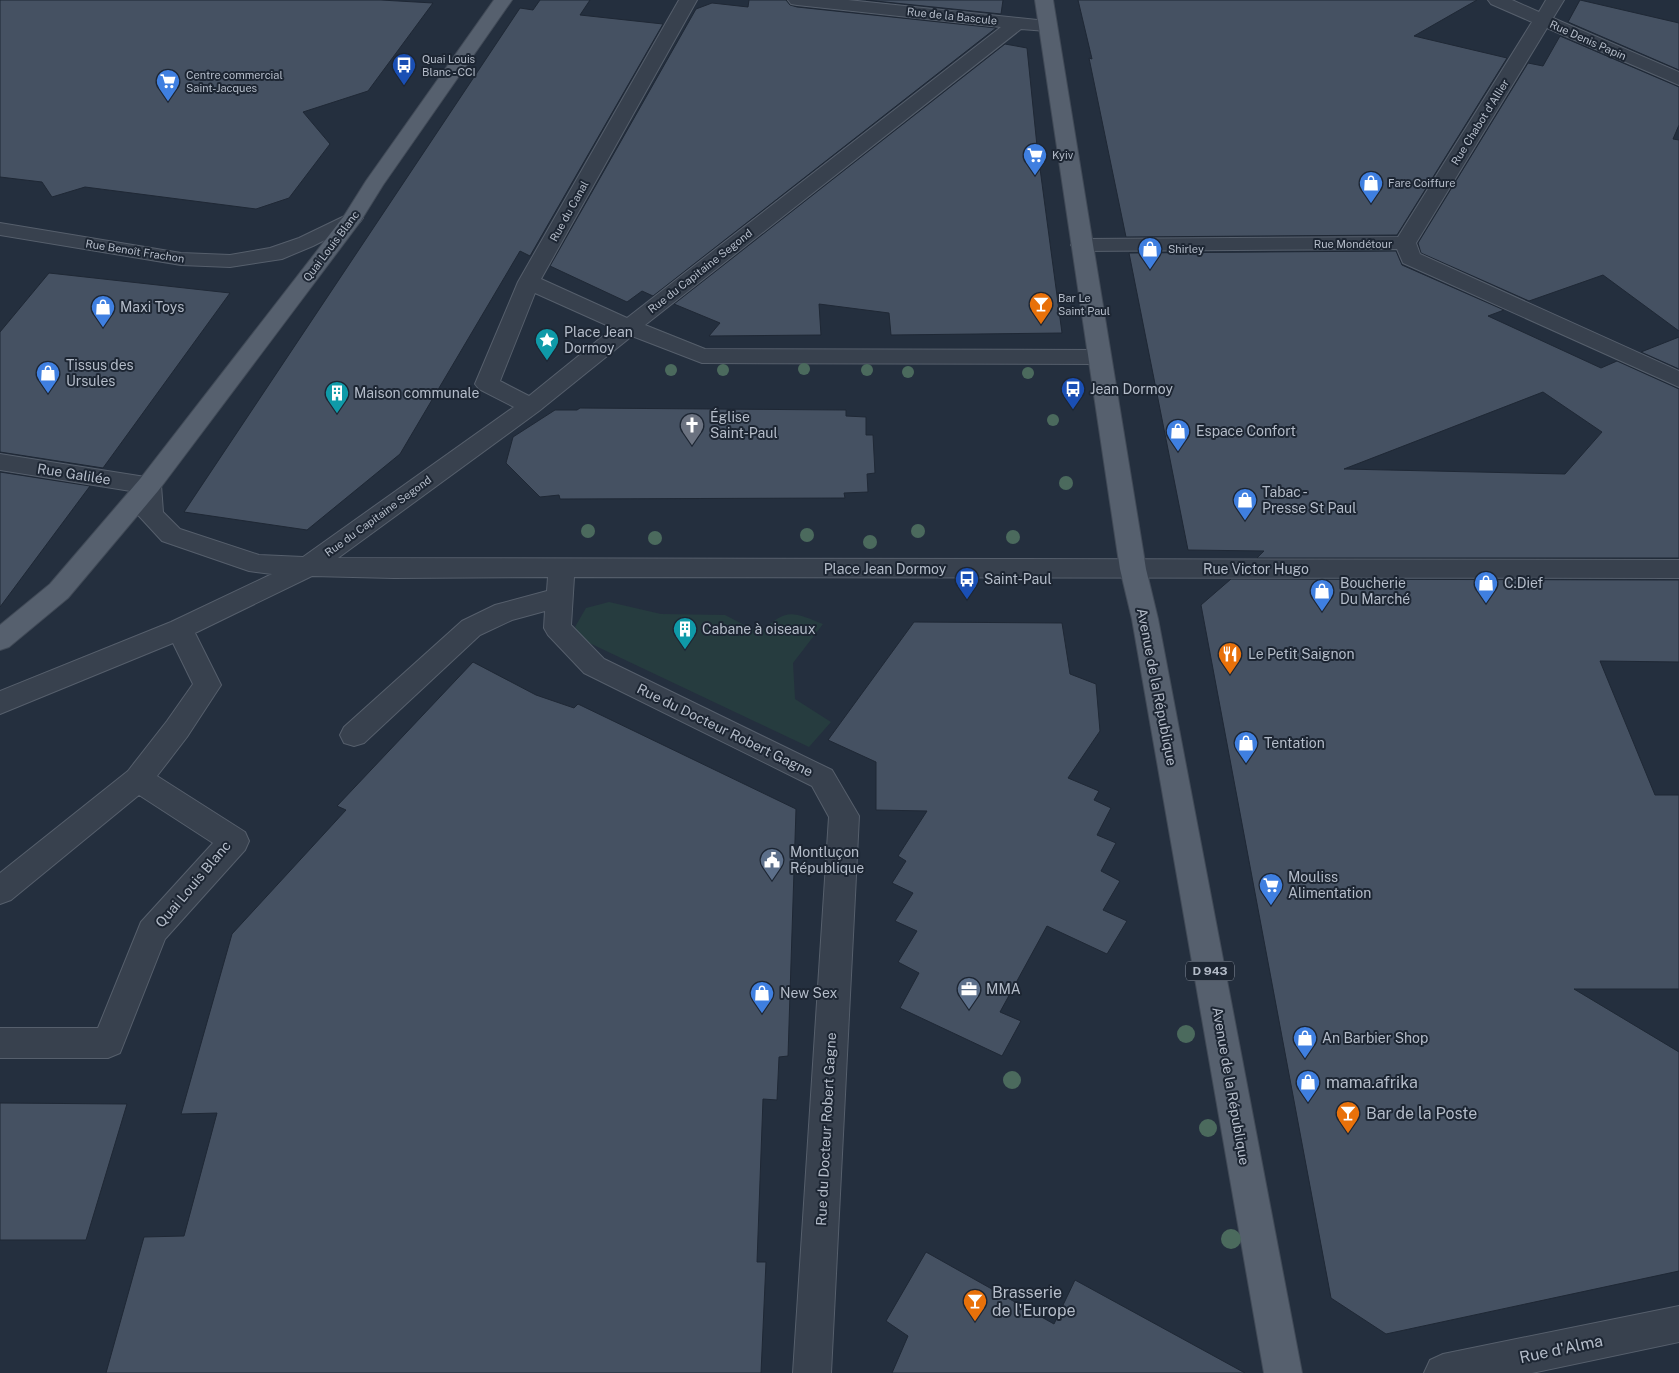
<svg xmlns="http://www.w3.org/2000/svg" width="1679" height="1373" font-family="'Public Sans',sans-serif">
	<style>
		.green { fill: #263c3f }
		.building { fill: #455162; stroke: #1f2835; fill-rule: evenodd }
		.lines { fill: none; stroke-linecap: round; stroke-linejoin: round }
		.minor-casing { stroke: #565f6c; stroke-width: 2 }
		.major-casing { stroke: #414a57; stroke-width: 2 }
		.minor { fill: #38414e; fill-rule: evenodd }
		.major { fill: #56606e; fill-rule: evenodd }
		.tree { fill: #4b6a5d }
		.labels { text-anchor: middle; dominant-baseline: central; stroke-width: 4; stroke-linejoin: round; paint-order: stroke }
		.far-street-label { font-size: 11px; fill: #b4bcc9; stroke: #1d2633 }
		.far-poi-label { font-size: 11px; fill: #b4bcc9; stroke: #1d2633; text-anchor: start }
		.shield { fill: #1d2633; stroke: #878f9c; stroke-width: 1 }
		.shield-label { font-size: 12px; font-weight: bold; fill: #b4bcc9 }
		.poi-label { font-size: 14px; fill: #b4bcc9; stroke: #1d2633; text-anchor: start }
		.street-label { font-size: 14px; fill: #b4bcc9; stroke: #1d2633 }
		.near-poi-label { font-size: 16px; fill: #b4bcc9; stroke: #1d2633; text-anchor: start }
		.near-street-label { font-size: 16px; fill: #b4bcc9; stroke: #1d2633 }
	</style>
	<rect width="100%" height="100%" fill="#242f3e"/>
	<!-- green -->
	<path class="green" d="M609,602L661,614L725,615L760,633C786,608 791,611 823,624L793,663L795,699L831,722L809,747L583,640L575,627L586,608Z"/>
	<!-- building -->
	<path class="building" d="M0,0H381L433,3L368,91L303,112L330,144L289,198L256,209L85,187L52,197L42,182L0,177Z
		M540,0H590L580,15L663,24L530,256L520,251L400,454L307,530L184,512L520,8L533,10Z
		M749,0H786L790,5L797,7L996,28L653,296L642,291L627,302L550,266L696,9L712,3L748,7Z
		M866,0H1003L1001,14Z
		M1078,0H1477L1414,36L1507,58L1397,235L1126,237L1089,58L1092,59Z
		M1580,0L1679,23V70L1568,22Z
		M1560,36L1679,87V125L1673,139L1679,140V331L1603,275L1529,301L1421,253L1418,243L1528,63L1543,66Z
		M1005,44L1027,48L1037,146L1062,333L891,335L889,313L819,304L821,335L709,336L720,323L674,304Z
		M1396,251L1402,265L1504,310L1488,316L1601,368L1617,361L1679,389V558H1257L1264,551L1188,550L1129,253ZM1543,392L1602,432L1565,474L1344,469Z
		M49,273L230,293L103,468L0,452V332Z
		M1679,337V369L1641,352Z
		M580,408L846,410V416L866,417V435H873L875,473L867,474L868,492L844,493L845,498L560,499L559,495L540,497L506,463L513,437L555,410H577Z
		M0,472L90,486L0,607Z
		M1231,579L1679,580V662L1600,661L1655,795H1679V989H1574L1679,1052V1271L1386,1334L1331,1298L1201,605Z
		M914,622L1062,623L1070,674L1096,684L1100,731L1068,778L1099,791L1094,800L1111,808L1097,835L1116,843L1101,871L1120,881L1103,910L1127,921L1107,954L1047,926L1000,1012L1021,1021L1002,1056L900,1008L919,973L898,962L917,931L895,921L913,893L892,883L906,861L898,856L927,811L876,810V762L828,740Z
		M473,662L536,695L574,708L578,704L796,809L788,1056L779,1057L777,1100L763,1099L757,1262H766L761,1373H106L144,1237L184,1236L217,1113L181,1114L232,934L346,810L337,806Z
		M0,1103L127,1104L86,1240H0Z
		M926,1252L1054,1324L1075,1280L1245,1373H892L908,1336L886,1321Z"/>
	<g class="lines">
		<!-- minor casing -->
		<g class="minor-casing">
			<path id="minor" d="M679,0H697L541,279L627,318L1001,27L797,5L791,4L788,0H848L1047,21L1053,22L1056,26L1053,30L1047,31L1021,29L645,325L705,349L1099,350L1107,352L1110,357L1107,362L1099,364L702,363L632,336L539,411L338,558L1679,560V578L574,577L571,625L604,659L832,770L859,816L831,1373H793L829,817L812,786L584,673L548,635L544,628L545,611L512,620L480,635L364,743L354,746L344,743L340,735L344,727L462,621L495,605L547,591L548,577L394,578L312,576L195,633L221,685L187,737L157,776L245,832L249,841L245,850L165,939L120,1053L108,1058H0V1028H98L141,922L213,843L139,795L11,900L0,904V873L128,771L167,721L193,684L173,643L0,714V691L171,622L272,574L249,571L162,541L138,515L137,492L0,470V454L158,479L161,485L163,512L180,529L259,555L303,557L514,407L479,389L475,384L518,282ZM535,293L613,328L529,396L500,381Z
				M1488,0H1512L1539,12L1546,0H1564L1553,18L1679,72V85L1547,28L1416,243L1420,254L1679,371V387L1403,263L1397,249L1082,251L1075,249L1071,245L1075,241L1082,239L1398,237L1532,22L1491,4Z
				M353,212L360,214L363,218L360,222L313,246L282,259L230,267L181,265L0,235V223L181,253L230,255L270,248L299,238Z
				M1679,1306V1342L1532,1373H1424L1430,1360L1443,1354Z"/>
		</g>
		<!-- major casing -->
		<g class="major-casing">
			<path id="major" d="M494,0H512L383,185L360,222L158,491L68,598L9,647L0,650V625L50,584L140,479L344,216L366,181Z
				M1035,0H1053L1146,569L1158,619L1302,1373H1264L1132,619L1120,569Z"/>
		</g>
		<!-- minor -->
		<use href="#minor" class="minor"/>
		<!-- major -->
		<use href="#major" class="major"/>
	</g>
	<!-- trees -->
	<g class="tree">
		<circle cx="804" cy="369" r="6"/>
		<circle cx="671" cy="370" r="6"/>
		<circle cx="723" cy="370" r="6"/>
		<circle cx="867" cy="370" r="6"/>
		<circle cx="908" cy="372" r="6"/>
		<circle cx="1028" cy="373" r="6"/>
		<circle cx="1053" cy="420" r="6"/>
		<circle cx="1066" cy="483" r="7"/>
		<circle cx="588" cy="531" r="7"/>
		<circle cx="918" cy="531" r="7"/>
		<circle cx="807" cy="535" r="7"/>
		<circle cx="1013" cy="537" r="7"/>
		<circle cx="655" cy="538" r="7"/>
		<circle cx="870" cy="542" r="7"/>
		<circle cx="1186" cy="1034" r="9"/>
		<circle cx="1012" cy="1080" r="9"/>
		<circle cx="1208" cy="1128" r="9"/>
		<circle cx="1231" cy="1239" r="10"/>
	</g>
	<!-- icons -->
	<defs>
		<g id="bus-pin" transform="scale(1.25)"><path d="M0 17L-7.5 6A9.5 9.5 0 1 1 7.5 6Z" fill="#1a4fb4" stroke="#1d2633"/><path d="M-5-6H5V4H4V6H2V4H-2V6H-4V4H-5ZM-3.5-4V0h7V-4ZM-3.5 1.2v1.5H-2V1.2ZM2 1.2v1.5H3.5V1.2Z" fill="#fff"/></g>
		<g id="supermarket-pin" transform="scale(1.25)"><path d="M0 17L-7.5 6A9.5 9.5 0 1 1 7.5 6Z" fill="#3f7fe0" stroke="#1d2633"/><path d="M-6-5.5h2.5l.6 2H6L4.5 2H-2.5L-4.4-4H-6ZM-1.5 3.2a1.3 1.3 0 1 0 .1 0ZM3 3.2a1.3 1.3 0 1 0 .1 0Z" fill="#fff"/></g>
		<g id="shop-pin" transform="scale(1.25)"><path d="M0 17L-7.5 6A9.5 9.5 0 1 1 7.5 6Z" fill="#3f7fe0" stroke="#1d2633"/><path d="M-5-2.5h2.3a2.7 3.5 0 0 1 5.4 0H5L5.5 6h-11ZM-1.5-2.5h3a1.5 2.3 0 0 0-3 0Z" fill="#fff"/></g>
		<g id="bar-pin" transform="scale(1.25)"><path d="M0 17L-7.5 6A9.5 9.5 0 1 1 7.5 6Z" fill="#e8710a" stroke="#1d2633"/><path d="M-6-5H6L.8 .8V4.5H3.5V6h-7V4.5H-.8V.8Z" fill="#fff"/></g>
		<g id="sight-pin" transform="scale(1.25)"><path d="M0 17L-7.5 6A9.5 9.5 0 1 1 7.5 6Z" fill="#0f9aa8" stroke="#1d2633"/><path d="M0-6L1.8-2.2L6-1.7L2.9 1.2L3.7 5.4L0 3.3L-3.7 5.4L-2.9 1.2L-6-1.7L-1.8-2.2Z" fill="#fff"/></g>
		<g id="building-pin" transform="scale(1.25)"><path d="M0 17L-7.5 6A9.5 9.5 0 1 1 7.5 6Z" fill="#0f9aa8" stroke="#1d2633"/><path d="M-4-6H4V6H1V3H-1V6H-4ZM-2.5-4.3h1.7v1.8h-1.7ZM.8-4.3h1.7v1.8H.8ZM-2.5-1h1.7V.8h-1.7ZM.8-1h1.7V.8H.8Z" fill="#fff"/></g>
		<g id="church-pin" transform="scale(1.25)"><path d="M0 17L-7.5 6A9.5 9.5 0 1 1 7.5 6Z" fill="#6b7280" stroke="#1d2633"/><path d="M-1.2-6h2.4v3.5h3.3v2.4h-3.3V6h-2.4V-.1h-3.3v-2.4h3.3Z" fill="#fff"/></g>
		<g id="restaurant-pin" transform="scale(1.25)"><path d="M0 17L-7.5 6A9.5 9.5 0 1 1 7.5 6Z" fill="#e8710a" stroke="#1d2633"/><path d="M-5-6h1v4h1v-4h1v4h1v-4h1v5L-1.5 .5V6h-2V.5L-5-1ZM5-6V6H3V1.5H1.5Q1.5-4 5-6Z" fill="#fff"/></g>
		<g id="civic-pin" transform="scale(1.25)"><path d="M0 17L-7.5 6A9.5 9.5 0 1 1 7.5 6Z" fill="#5c6f8a" stroke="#1d2633"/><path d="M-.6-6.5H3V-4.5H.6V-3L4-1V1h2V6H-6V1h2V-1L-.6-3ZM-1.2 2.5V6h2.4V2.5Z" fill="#fff"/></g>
		<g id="office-pin" transform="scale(1.25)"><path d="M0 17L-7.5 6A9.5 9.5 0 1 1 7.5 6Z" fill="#5c6f8a" stroke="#1d2633"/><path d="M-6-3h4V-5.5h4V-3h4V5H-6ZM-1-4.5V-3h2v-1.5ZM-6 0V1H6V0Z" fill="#fff"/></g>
	</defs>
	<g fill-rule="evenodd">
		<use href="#bus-pin" x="404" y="65"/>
		<use href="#supermarket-pin" x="168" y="81"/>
		<use href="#supermarket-pin" x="1035" y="155"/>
		<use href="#shop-pin" x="1371" y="183"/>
		<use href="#shop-pin" x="1150" y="249"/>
		<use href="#bar-pin" x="1041" y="304"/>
		<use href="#shop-pin" x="103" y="307"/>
		<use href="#sight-pin" x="547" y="340"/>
		<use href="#shop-pin" x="48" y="373"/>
		<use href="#bus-pin" x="1073" y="389"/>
		<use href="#building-pin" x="337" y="393"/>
		<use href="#church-pin" x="692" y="425"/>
		<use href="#shop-pin" x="1178" y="431"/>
		<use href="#shop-pin" x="1245" y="500"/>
		<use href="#bus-pin" x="967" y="579"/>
		<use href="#shop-pin" x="1486" y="583"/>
		<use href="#shop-pin" x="1322" y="591"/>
		<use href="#building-pin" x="685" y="629"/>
		<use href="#restaurant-pin" x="1230" y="654"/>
		<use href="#shop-pin" x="1246" y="743"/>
		<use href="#civic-pin" x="772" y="860"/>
		<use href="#supermarket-pin" x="1271" y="885"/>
		<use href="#office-pin" x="969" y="989"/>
		<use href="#shop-pin" x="762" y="993"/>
		<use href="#shop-pin" x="1305" y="1038"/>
		<use href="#shop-pin" x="1308" y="1082"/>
		<use href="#bar-pin" x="1348" y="1113"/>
		<use href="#bar-pin" x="975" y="1301"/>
	</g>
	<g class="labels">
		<!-- far-street labels -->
		<g class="far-street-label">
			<text transform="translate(952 16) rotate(6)">Rue de la Bascule</text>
			<text transform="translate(1588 40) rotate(24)">Rue Denis Papin</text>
			<text transform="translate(1480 122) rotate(-58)">Rue Chabot d'Allier</text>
			<text transform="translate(569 211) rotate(-61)">Rue du Canal</text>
			<text x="1353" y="244">Rue Mondétour</text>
			<text transform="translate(331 246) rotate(-53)">Quai Louis Blanc</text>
			<text transform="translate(135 251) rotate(9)">Rue Benoît Frachon</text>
			<text transform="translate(700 271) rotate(-38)">Rue du Capitaine Segond</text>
			<text transform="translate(378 516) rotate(-36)">Rue du Capitaine Segond</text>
		</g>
		<!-- far-poi labels -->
		<g class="far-poi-label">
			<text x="422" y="59">Quai Louis<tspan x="422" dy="13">Blanc - CCI</tspan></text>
			<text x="186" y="75">Centre commercial<tspan x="186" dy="13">Saint-Jacques</tspan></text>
			<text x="1052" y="155">Kyiv</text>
			<text x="1388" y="183">Fare Coiffure</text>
			<text x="1168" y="249">Shirley</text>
			<text x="1058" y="298">Bar Le<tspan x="1058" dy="13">Saint Paul</tspan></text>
		</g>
		<!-- shield labels -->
		<rect class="shield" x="1186" y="961.5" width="48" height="19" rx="4"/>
		<g class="shield-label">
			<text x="1210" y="971">D 943</text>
		</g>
		<!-- poi labels -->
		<g class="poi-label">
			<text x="120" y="307">Maxi Toys</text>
			<text x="564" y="332">Place Jean<tspan x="564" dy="16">Dormoy</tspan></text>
			<text x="66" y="365">Tissus des<tspan x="66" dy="16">Ursules</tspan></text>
			<text x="1090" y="389">Jean Dormoy</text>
			<text x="354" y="393">Maison communale</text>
			<text x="710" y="417">Église<tspan x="710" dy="16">Saint-Paul</tspan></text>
			<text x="1196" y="431">Espace Confort</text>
			<text x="1262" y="492">Tabac -<tspan x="1262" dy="16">Presse St Paul</tspan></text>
			<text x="984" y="579">Saint-Paul</text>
			<text x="1340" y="583">Boucherie<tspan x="1340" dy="16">Du Marché</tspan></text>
			<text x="1504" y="583">C.Dief</text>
			<text x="702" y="629">Cabane à oiseaux</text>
			<text x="1248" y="654">Le Petit Saignon</text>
			<text x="1264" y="743">Tentation</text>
			<text x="790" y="852">Montluçon<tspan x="790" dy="16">République</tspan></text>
			<text x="1288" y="877">Mouliss<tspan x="1288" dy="16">Alimentation</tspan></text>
			<text x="986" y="989">MMA</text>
			<text x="780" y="993">New Sex</text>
			<text x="1322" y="1038">An Barbier Shop</text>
		</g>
		<!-- street labels -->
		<g class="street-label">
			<text transform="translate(74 474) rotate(9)">Rue Galilée</text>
			<text x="885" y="569">Place Jean Dormoy</text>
			<text x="1256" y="569">Rue Victor Hugo</text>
			<text transform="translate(1157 687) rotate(79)">Avenue de la République</text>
			<text transform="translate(725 730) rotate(26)">Rue du Docteur Robert Gagne</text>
			<text transform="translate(193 884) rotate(-50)">Quai Louis Blanc</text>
			<text transform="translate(1231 1086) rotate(80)">Avenue de la République</text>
			<text transform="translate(826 1129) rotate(-87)">Rue du Docteur Robert Gagne</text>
		</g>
		<!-- near-poi labels -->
		<g class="near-poi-label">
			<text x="1326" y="1082">mama.afrika</text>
			<text x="1366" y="1113">Bar de la Poste</text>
			<text x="992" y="1292">Brasserie<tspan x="992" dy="18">de l'Europe</tspan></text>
		</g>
		<!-- near-street labels -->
		<g class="near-street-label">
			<text transform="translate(1561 1349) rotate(-12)">Rue d'Alma</text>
		</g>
	</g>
</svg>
